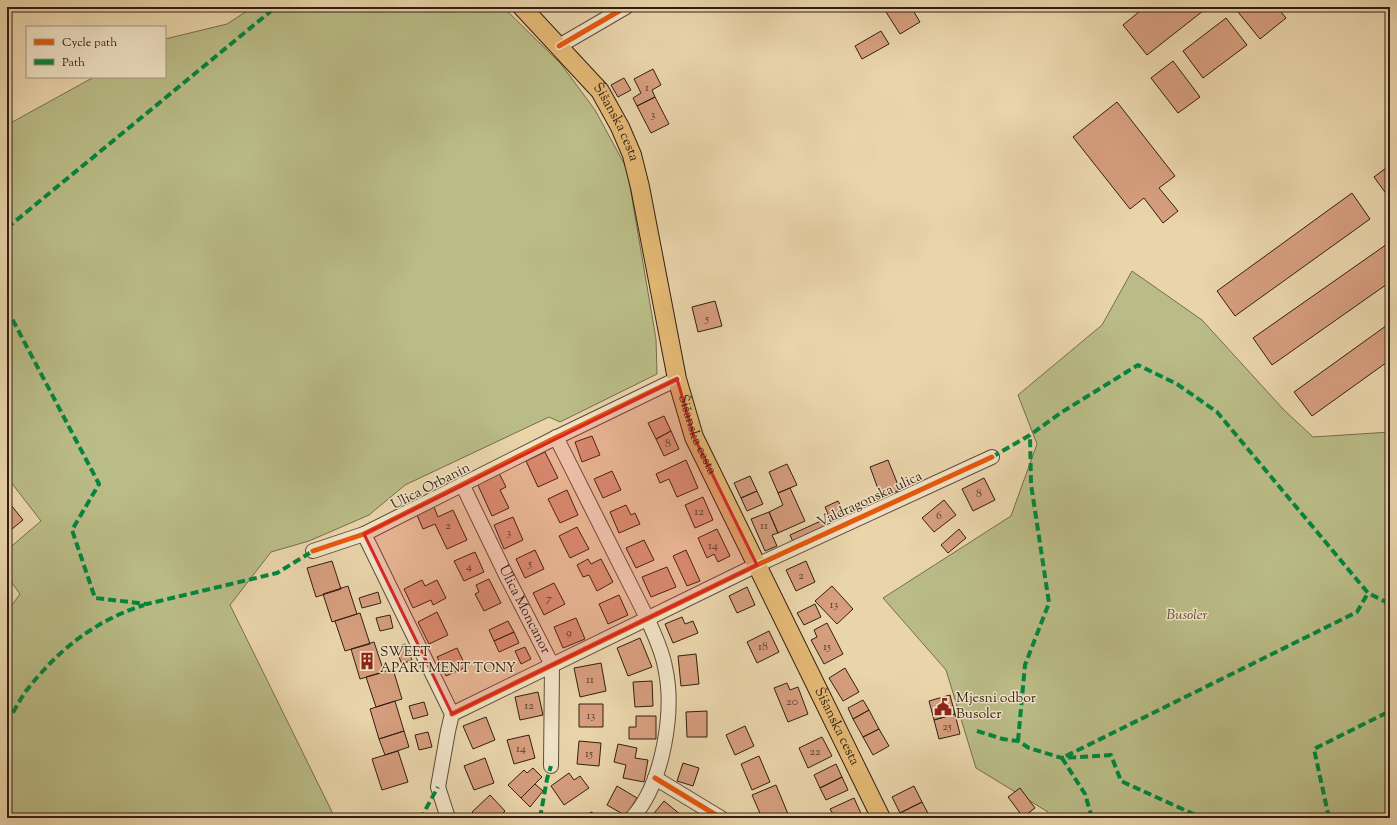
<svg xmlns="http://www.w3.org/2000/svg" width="1397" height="825" font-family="'Sorts Mill Goudy',serif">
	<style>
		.green { fill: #babc87; stroke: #766d4e }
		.building { fill: #d69e7e; stroke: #321e14 }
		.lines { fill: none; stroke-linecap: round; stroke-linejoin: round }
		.minor-casing { stroke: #604c3a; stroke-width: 16 }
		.major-casing { stroke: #321e14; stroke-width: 20 }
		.minor { stroke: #f1e4c8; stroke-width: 14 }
		.major { stroke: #e5ba76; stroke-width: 18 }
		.quiet { stroke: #00873e; stroke-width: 4; stroke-dasharray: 8 4; stroke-linecap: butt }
		.cycleway-casing { stroke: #f1e4c8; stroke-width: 8 }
		.cycleway { stroke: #e8590c; stroke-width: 5 }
		.marked { fill: #d62828; fill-opacity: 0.2; stroke: #d62828; stroke-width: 3; stroke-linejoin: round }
		.labels { text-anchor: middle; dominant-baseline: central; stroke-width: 3; stroke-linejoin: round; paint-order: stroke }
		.number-label { font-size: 12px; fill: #5b3e2e }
		.street-label { font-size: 14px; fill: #321e14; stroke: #f1e4c8 }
		.park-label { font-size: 14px; font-style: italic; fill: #5b4d36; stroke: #f1e4c8 }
		.poi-label { font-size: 14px; fill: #321e14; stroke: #f1e4c8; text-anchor: start }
	</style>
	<rect width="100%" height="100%" fill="#ead5ab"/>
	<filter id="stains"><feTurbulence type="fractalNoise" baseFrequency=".005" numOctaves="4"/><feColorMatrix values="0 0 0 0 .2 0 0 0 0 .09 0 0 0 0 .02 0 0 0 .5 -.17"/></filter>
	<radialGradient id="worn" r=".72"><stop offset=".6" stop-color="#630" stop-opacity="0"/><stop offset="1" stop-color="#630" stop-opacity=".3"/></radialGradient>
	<!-- green -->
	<path class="green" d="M253,7H503L561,64L595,110L627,169L656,339L657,374L560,422L549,417L405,485L369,515L309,541L271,552L230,605L335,818H7V612L20,594L7,576V550L41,521L7,477V125L94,77H165V39L227,24Z
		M1132,271L1202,320L1284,410L1313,437L1390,432V818H1048V812L976,768L946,670L883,598L1011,516L1037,444L1018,395L1102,325Z"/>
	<!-- building -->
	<path class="building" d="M894,7H911L920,22L900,34L886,12Z
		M1145,7H1208L1147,55L1123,25Z
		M1244,7H1277L1286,18L1260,39L1238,12Z
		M1226,18L1247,45L1203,78L1183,51Z
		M881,31L889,44L862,59L855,46Z
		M1173,61L1200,97L1178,113L1151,78Z
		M653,69L661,85L652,90L655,97L637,106L633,98L641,93L634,79Z
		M624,78L631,90L618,97L611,85Z
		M655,97L669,124L651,133L637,106Z
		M1117,102L1175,176L1159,188L1178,211L1163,223L1144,198L1130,209L1073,137Z
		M1390,165V199L1374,177Z
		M1352,193L1370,219L1235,316L1217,291Z
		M1390,242V282L1272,365L1253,338Z
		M715,301L722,326L698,332L692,307Z
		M1390,323V360L1312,416L1294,392Z
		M664,416L671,431L656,439L648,423Z
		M671,431L679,449L664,456L656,439Z
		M592,436L600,455L582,462L575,442Z
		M545,452L558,478L538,487L526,461Z
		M686,460L698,488L677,497L669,479L660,483L656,474Z
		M888,460L900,490L881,497L870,467Z
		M787,464L797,485L778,493L769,472Z
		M612,471L621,490L603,498L594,479Z
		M499,473L506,487L500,490L509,508L492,516L477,483Z
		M750,476L757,491L741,498L734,483Z
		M984,478L995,500L973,511L962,489Z
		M790,488L805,521L778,533L769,512L783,505L778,493Z
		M567,490L578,515L560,523L548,499Z
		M757,491L763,504L747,511L741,498Z
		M703,497L713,520L695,528L685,505Z
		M7,500L23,520L7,533Z
		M944,500L956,515L934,532L922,518Z
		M838,501L844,512L830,519L825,507Z
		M626,505L631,515L635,513L640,524L619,533L610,512Z
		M434,507L438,517L453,510L467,540L447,549L435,524L423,529L417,515Z
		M769,512L778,533L772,535L777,546L765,551L751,519Z
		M513,517L523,540L504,549L494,525Z
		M823,520L827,530L794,544L790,535Z
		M577,527L589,549L570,558L559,536Z
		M717,529L730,556L718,562L714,554L707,558L698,538Z
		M959,529L966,538L948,553L941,545Z
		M644,540L654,560L636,568L626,548Z
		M535,550L544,569L525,578L516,559Z
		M686,550L700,581L687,586L673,556Z
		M475,552L484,572L464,581L454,561Z
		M588,559L591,564L601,559L613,582L597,591L589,575L583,577L577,565Z
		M332,561L341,589L316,597L307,568Z
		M806,561L815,582L796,591L786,570Z
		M667,567L676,587L651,597L642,577Z
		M489,579L501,603L484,611L475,594L479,592L476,585Z
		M422,580L425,586L437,580L446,598L433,605L431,600L413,608L404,589Z
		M554,583L565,604L544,615L533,593Z
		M348,586L357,614L332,622L323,594Z
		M832,586L853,609L837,624L815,601Z
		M747,587L755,605L737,613L729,596Z
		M378,592L381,603L362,608L359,598Z
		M619,595L628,615L608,624L599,604Z
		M815,604L821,617L804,625L797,613Z
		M437,612L448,635L429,644L418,622Z
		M360,613L370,644L345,651L335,621Z
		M390,615L393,628L380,631L376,618Z
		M682,617L685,624L693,621L698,633L673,643L665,624Z
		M576,618L585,639L563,648L554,627Z
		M508,621L514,632L494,641L489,630Z
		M827,623L843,654L824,664L811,640L817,637L814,630Z
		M769,631L779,652L757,663L747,642Z
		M514,632L519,643L499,652L494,641Z
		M640,638L652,667L628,676L617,648Z
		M374,642L384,672L360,679L351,649Z
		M405,644L412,660L402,664L395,648Z
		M525,647L531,659L521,664L515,651Z
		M457,648L466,667L446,676L437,657Z
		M696,654L699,684L681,686L678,656Z
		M601,663L606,691L580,697L574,668Z
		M845,668L859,692L843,701L829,678Z
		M393,669L402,699L376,707L366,677Z
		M652,681L653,706L635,707L633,682Z
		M787,683L790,690L798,687L808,714L788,722L774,688Z
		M538,692L543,715L520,720L515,697Z
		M950,695L955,714L934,720L929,701Z
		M863,700L869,710L853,719L848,708Z
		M395,701L404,731L379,739L370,709Z
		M424,702L428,715L413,719L409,706Z
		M579,704H603V727H579Z
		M869,710L879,729L863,737L853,719Z
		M707,711V737H687L686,712Z
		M955,714L960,734L939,739L934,720Z
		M636,716H656V739H629V727H636Z
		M486,717L495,740L473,749L463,726Z
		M745,726L754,746L735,755L726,735Z
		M879,729L889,746L873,755L863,737Z
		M404,731L409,747L385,755L379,739Z
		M428,732L432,747L419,750L415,735Z
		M529,735L535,758L514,764L507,740Z
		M822,737L832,756L808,768L799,748Z
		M579,741L601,743L599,766L577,764Z
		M618,744L637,748L635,758L648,760L644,782L623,778L626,765L614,762Z
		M398,751L408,782L382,790L372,759Z
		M759,756L770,782L752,790L741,764Z
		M485,758L494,783L474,790L464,766Z
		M683,763L699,768L693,786L677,781Z
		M836,764L842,777L820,788L814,775Z
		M533,768L542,777L521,798L508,785L524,770L527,773Z
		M569,773L574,780L580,776L589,788L564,805L551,786Z
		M842,777L848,790L826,800L820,788Z
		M535,784L543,791L530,807L521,798Z
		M776,785L788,814L783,816L784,818H762L752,795Z
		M617,786L637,798L626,816L607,805Z
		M914,786L922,802L900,813L892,797Z
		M1020,788L1035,808L1023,817L1008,797Z
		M490,795L505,811L498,818H477L472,812Z
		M854,798L863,818H835L830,809Z
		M664,801L681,815L679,818L651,817Z
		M922,802L930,817L927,818H903L900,813Z
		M592,812L595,818H578Z"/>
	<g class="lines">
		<!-- minor casing -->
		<g class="minor-casing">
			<g id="minor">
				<path d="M559,46L626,7"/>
				<path d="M556,437L647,618C654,634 662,650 665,667C675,711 663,784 632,818"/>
				<path id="s1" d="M462,484L504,571L552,665L551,766"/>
				<path d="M364,534L452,714L448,731L438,787L448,818"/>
				<path d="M313,551L364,534L553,439L677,379"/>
				<path d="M452,714L757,565L992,457"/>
				<path d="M655,778L721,818"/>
			</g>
		</g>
		<!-- major casing -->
		<g class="major-casing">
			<g id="major">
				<path id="s2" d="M522,7L600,91L620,127L632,155L640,187L677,379L694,437L881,818"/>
			</g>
		</g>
		<!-- minor -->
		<use href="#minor" class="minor"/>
		<!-- major -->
		<use href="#major" class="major"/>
		<!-- quiet -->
		<path class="quiet" d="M7,228L271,11L279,7
			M7,309L99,484L72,530L95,598L147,604L277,573L313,551
			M992,457L1030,435L1062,412L1138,365L1177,384L1217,412L1368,593L1390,604
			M7,723C13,713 19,701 26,691C58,650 94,621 144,605
			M977,731L1003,739L1018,741L1029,748L1062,758L1111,755L1121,781L1202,818
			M1018,741L1025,665L1049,603L1031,484L1030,435
			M418,818L423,814L438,787
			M540,818L547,779L551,766
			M1092,818L1085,794L1062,758L1357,612L1368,593
			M1329,818L1314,749L1390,711"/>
		<!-- cycleway casing -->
		<g class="cycleway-casing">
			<path id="cycleway" d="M559,46L626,7
				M313,551L364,534L553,439L677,379
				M452,714L757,565L992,457
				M655,778L721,818"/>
		</g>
		<!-- cycleway -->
		<use href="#cycleway" class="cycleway"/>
	</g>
	<!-- marked area -->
	<path class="marked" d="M677,379L694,437L757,565L452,714L364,534Z"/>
	<!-- icons -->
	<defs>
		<g id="building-bare" transform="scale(1.38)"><path d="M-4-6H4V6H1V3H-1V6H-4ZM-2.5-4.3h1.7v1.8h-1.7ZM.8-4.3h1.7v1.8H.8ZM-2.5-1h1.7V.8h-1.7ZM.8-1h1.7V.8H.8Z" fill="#8f2418" stroke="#f1e4c8" stroke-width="2.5" paint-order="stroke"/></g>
		<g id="civic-bare" transform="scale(1.38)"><path d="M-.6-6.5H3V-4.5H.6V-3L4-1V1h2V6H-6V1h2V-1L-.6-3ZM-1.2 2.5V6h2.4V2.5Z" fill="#8f2418" stroke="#f1e4c8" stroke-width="2.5" paint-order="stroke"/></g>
	</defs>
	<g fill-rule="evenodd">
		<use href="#building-bare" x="367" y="661"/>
		<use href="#civic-bare" x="943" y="707"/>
	</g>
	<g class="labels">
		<!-- number labels -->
		<g class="number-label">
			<text x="647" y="88">1</text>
			<text x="653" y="115">3</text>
			<text x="707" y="319">5</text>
			<text x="668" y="444">8</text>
			<text x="979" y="494">8</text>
			<text x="699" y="512">12</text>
			<text x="939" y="516">6</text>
			<text x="448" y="526">2</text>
			<text x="764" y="526">11</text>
			<text x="509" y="533">3</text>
			<text x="713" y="546">14</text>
			<text x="530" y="564">5</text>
			<text x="469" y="567">4</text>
			<text x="801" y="576">2</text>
			<text x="549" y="599">7</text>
			<text x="834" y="605">13</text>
			<text x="569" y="633">9</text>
			<text x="763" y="647">18</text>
			<text x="827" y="647">15</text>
			<text x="590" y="680">11</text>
			<text x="792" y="702">20</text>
			<text x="529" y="706">12</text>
			<text x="591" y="716">13</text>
			<text x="947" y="727">25</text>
			<text x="521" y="749">14</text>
			<text x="815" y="752">22</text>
			<text x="589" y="754">15</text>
		</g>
		<!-- street labels -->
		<g class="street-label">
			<text stroke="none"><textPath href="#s2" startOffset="150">Šišanska cesta</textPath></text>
			<text stroke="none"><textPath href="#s2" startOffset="474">Šišanska cesta</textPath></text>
			<text transform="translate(431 487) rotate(-27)">Ulica Orbanin</text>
			<text transform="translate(870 500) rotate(-25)">Valdragonska ulica</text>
			<text stroke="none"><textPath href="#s1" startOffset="140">Ulica Moncanor</textPath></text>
			<text stroke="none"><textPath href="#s2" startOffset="798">Šišanska cesta</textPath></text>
		</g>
		<!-- park labels -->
		<g class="park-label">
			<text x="1187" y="616">Busoler</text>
		</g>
		<!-- poi labels -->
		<g class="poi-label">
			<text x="380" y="653">SWEET<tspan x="380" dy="16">APARTMENT TONY</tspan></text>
			<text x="956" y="699">Mjesni odbor<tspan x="956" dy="16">Busoler</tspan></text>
		</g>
	</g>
	<!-- margin -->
	<rect width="1397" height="825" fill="none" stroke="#ead5ab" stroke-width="24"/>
	<rect x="8" y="8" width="1381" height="809" fill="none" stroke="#321e14" stroke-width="2"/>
	<rect x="12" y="12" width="1373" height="801" fill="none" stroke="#321e14"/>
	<!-- legend -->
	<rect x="26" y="26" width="140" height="52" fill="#f1e4c8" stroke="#a59580"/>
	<rect x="34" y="39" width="20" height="6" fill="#e8590c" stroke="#a59580"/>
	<text x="62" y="46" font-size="12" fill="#321e14">Cycle path</text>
	<rect x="34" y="59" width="20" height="6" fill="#00873e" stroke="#a59580"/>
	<text x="62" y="66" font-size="12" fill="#321e14">Path</text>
	<rect width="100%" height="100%" filter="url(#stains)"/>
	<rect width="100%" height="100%" fill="url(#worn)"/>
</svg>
